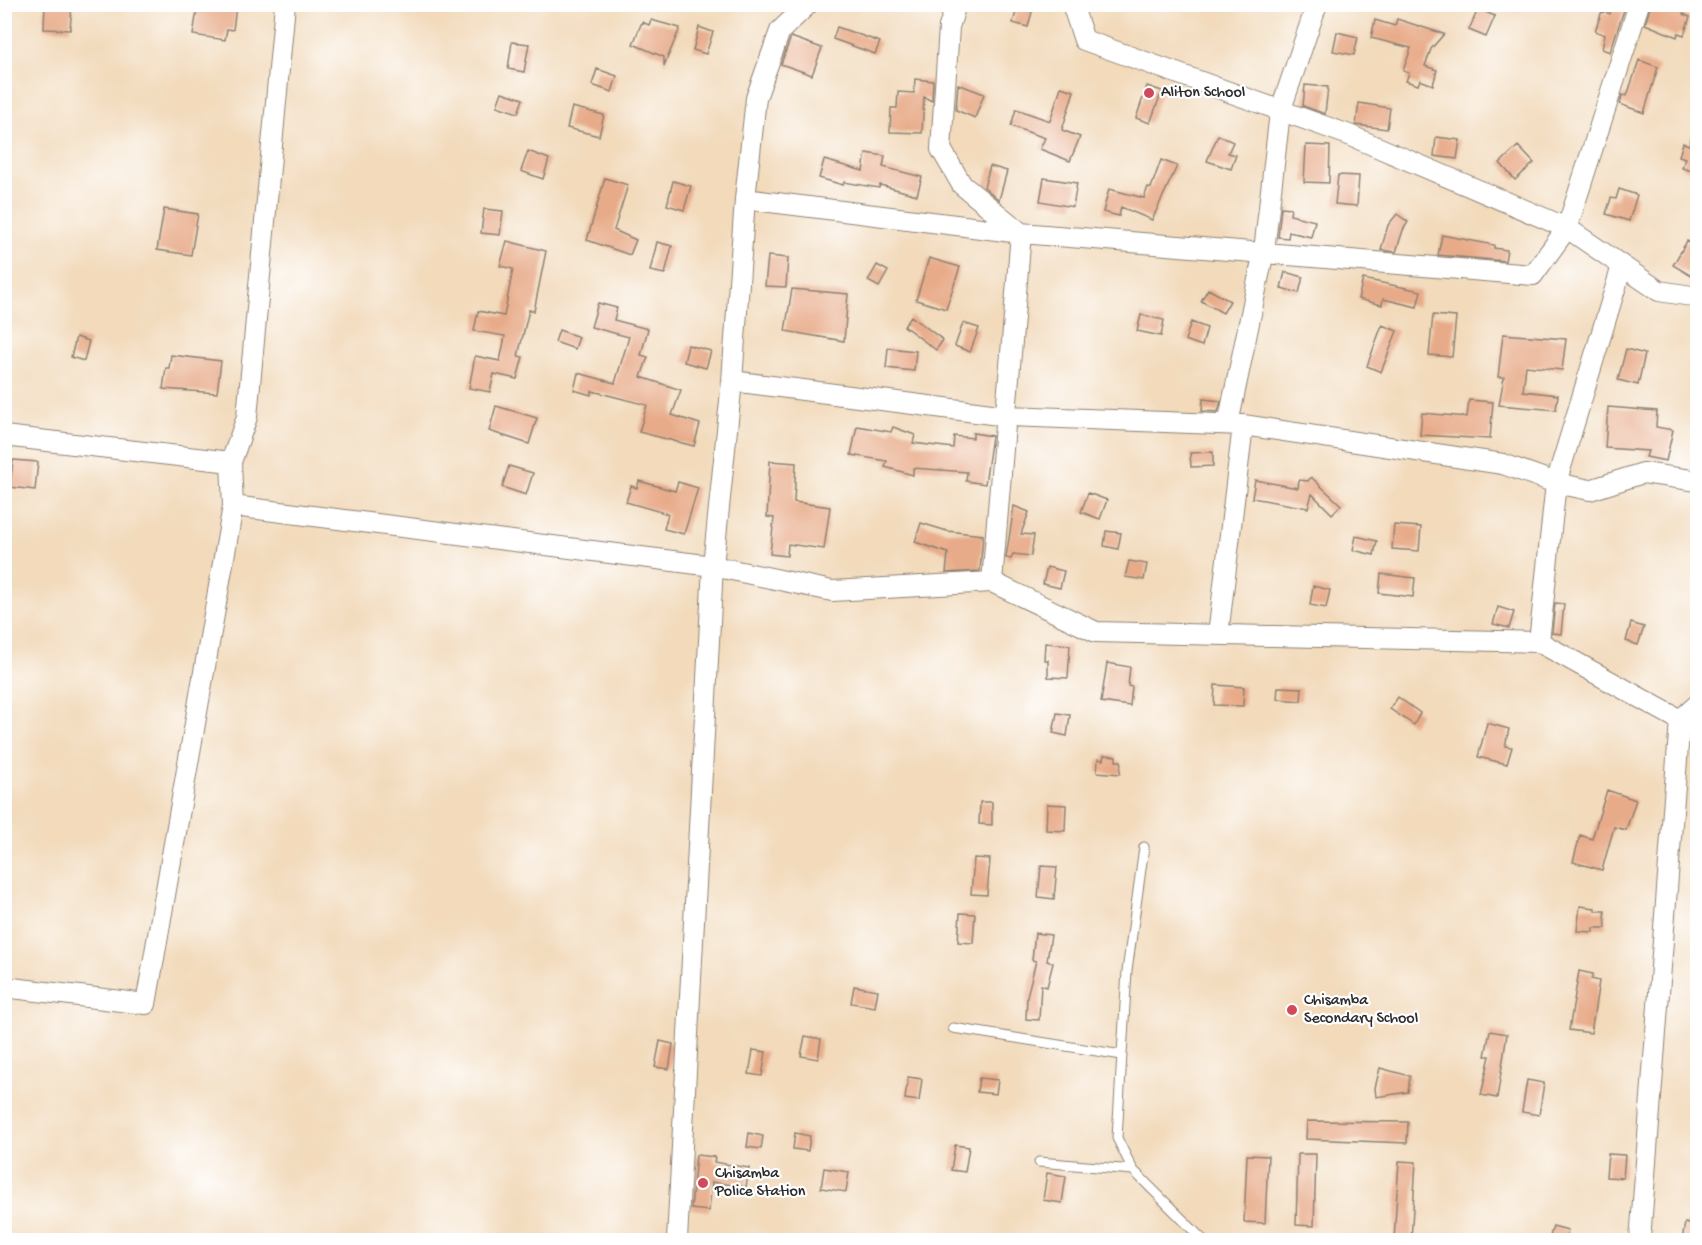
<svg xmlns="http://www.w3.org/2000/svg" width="1702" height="1245" font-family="'Gochi Hand',sans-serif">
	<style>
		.building { fill: #e8ab89 }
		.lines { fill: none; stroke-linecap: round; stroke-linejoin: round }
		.lane-casing { stroke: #8e8273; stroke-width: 11 }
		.street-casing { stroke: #8e8273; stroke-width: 22 }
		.lane { stroke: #fff; stroke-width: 9 }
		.street { stroke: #fff; stroke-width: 20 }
		.poi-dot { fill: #d1495b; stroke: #fff; stroke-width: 2 }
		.labels { text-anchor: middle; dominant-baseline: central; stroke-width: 4.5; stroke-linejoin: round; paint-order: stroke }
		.poi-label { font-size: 16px; fill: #2b2b2b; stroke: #fff; text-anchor: start }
	</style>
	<rect width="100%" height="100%" fill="#fff"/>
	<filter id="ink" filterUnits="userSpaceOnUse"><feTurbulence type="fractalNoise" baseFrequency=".0167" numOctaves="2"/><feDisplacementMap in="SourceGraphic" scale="12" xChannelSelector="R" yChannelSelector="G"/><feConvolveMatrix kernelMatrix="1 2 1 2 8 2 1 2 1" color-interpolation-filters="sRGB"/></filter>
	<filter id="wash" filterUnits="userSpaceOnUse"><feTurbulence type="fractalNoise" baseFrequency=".008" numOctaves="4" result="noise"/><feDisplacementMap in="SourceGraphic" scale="24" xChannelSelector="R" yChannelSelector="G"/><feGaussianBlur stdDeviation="1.35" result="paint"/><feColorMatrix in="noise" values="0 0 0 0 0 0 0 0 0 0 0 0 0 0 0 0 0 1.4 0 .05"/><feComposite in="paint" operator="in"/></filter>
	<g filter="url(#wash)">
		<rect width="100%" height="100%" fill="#f2dabb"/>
		<g id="blocks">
			<!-- building -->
			<path class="building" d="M45,4H72L70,30L44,29Z
				M198,4L236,7L233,30L227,29L225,40L193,35Z
				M1018,4L1033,8L1028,27L1013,23Z
				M1598,4H1626L1610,52L1602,49L1605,35L1595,31L1602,11L1610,14L1611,10Z
				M1651,4H1673L1685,9L1683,14L1690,17L1684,35L1678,33L1677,37L1645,24Z
				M1478,9L1495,16L1486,37L1469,30Z
				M1397,19L1444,34L1431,49L1425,66L1437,70L1433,85L1420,80L1418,85L1406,81L1409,73L1403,71L1411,48L1371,38L1375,20L1395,26Z
				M651,20L680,28L664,66V57L633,44L642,22L649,25Z
				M699,27L713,32L706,54L693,50Z
				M837,27L880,42L875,54L833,39Z
				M1337,32L1358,37L1354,55L1333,51Z
				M791,37L822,48L812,75L781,64Z
				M512,42L529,44L524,72L508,69Z
				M1639,60L1658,67L1644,113L1620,104L1622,95L1627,96Z
				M597,69L617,76L612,92L592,85Z
				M915,79L933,81L932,101L924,97L922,133L890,132L891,108H897L898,92L914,93Z
				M958,84L984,94L975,118L956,110Z
				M1305,85L1328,87L1325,114L1303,106Z
				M1147,86L1162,91L1150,123L1136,118Z
				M1061,87L1074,91L1062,130L1080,137L1070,161L1040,149L1045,138L1011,126L1016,109L1050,121Z
				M502,92L523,99L518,113L497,106Z
				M1359,103L1390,108L1387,129L1356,125Z
				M572,107L604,115L599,136L567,128Z
				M1695,128H1698V173L1682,168L1685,158L1679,156L1683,143L1689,145Z
				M1218,135L1233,142L1228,153L1236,155L1231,169L1207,161Z
				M1436,137L1460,140L1457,159L1434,156Z
				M1306,145L1330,146L1329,183L1304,182Z
				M1518,146L1534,163L1515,180L1500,163Z
				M528,151L549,159L543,179L521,171Z
				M866,153L885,156L883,167L922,177L917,195L880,185L879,188L844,182L843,185L819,178L824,160L863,171Z
				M1161,160L1177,166L1152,220L1121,207L1119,216L1103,212L1109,189L1144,198L1148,187L1151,188Z
				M990,166L1007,171L999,200L984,187Z
				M1338,175L1359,176L1357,206L1335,204Z
				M605,178L628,185L614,230L636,240L630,255L587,240Z
				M1044,178L1077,183L1073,207L1040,201Z
				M673,181L691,186L684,210L667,205Z
				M1619,189L1637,195L1629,221L1606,214L1611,198L1616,199Z
				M1281,207L1291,208L1290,215L1315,221L1311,237L1289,232L1288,238L1278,237Z
				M164,209L198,214L191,255L157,250Z
				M484,209L503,211L500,235L481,233Z
				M1397,214L1408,222L1403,230L1396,252L1381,250L1388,225Z
				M1442,235L1494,245V248L1507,250L1505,261L1438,255Z
				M507,241L546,251L534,311L529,310L518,356L523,357L517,379L494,374L490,392L469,388L475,356L500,361L505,336L474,331L478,311L504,316L513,269L500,266Z
				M1687,241L1698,248V280L1673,265Z
				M657,242L672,246L665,274L650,271Z
				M768,256L788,258L786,287L765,286Z
				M929,258L960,267L946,309L916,300Z
				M877,265L888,271L879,287L868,281Z
				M1285,272L1303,277L1299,293L1281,288Z
				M1363,279L1421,291L1417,307L1383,299L1382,305L1358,299Z
				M792,289L848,294L844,341L785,331Z
				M1208,289L1230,301L1223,313L1201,301Z
				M598,303L617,308L614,320L648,329L641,355L648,357L641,377L681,390L672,415L700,424L694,446L639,432L647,405L592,391L591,395L574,390L578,373L615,383L629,337L591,327Z
				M1141,315L1164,320L1161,336L1137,331Z
				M1433,315L1456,317L1452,357L1429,355Z
				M911,316L943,340L936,350L904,326Z
				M1191,322L1207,328L1202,346L1185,340Z
				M963,323L979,328L970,352L955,346Z
				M1382,325L1397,331L1381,372L1367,366Z
				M559,330L579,337L575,349L555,342Z
				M1503,334L1566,339L1562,370L1526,366L1523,391L1558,395L1556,410L1499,405L1504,377H1498Z
				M76,337L89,341L84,361L71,357Z
				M688,345L711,351L706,368L684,362Z
				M888,348L916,351L914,371L886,368Z
				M1626,349L1645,354L1638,385L1618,380Z
				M171,355L221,361L217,393L163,389L166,368H169Z
				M1203,399L1221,401L1218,412L1202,411Z
				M1469,400L1493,402L1490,439L1420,435L1422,413L1467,417Z
				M496,406L537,418L529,444L489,431Z
				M1608,407L1657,411L1656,427L1673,430L1666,461L1646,457L1648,451L1605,448Z
				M857,426L891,432L893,427L915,435L913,443L953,448L954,436L973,438V433L992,436L985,484L966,481L967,472L913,468V475L885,467L887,461L851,455Z
				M1213,452V466L1191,467L1190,453Z
				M13,460L38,462L35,490L10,487Z
				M770,461L796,463L794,502L830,507L824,549L788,544L787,556L770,554L774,518L767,517Z
				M509,466L533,473L526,495L502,487Z
				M1311,477L1341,505L1332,514L1312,494L1308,508L1252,498L1255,480L1298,488L1299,480L1308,481Z
				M639,481L675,491L678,482L698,488L684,534L664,529L668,514L626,502L631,486L637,488Z
				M1088,493L1107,500L1100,519L1081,512Z
				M1014,506L1029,512L1021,534L1034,535L1031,556L1013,554L1011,559L1006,558Z
				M921,523L947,531L983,535L980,571L946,573L948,553L915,542Z
				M1394,525L1421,527L1419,551L1392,549Z
				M1106,531L1121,533L1118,549L1104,546Z
				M1356,536L1377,541L1374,555L1353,550Z
				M1129,561L1147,564L1144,580L1125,577Z
				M1047,567L1064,571L1060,588L1043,584Z
				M1381,574L1415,578L1413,597L1379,593Z
				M1313,586L1330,590L1326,608L1310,605Z
				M1555,603L1564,604L1561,634L1552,633Z
				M1498,607L1514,612L1509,628L1493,624Z
				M1631,623L1644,627L1638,645L1626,641Z
				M1045,643L1070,645L1068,678L1048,677V660H1044Z
				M1107,663L1130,667L1128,686L1132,687L1130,706L1101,702Z
				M1215,685L1244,687L1243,706L1214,705Z
				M1278,687L1302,688L1301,701L1277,699Z
				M1398,697L1420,713L1414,725L1390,709Z
				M1057,713L1070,715L1067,736L1053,733Z
				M1487,723L1509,729L1505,746L1512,747L1507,764L1478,757Z
				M1104,755L1116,756V761H1121L1120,774L1097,772L1098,759L1103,760Z
				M1607,790L1636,800L1626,830L1614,827L1602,870L1573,862L1580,835L1592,839Z
				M980,802H992V825L979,824Z
				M1047,804L1066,805L1065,831L1046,830Z
				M974,858L990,859L987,895L971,894Z
				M1041,866L1057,867L1054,899L1038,897Z
				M1580,906L1595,908V911H1605L1606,928H1593V932L1577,931Z
				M960,913L975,914L973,943L958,942Z
				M1035,933L1051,935L1047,961L1053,963L1047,987L1041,985L1039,1020L1026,1019L1027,996L1036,961L1032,960Z
				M1579,971L1593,974L1591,979L1599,981L1591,1033L1569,1030Z
				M854,986L878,990L875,1007L851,1003Z
				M1490,1031L1507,1034L1497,1098L1481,1095L1490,1056H1485Z
				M805,1036L821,1039L818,1059L801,1056Z
				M660,1041L673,1044L669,1069L655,1067Z
				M753,1050L766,1052L762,1076L749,1074Z
				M1380,1068L1410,1076L1408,1092L1376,1097L1375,1088Z
				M908,1077L922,1079L919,1101L905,1099Z
				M979,1078L998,1080L996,1094L977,1092Z
				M1527,1080L1544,1083L1539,1115L1522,1112Z
				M1307,1121L1408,1122L1407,1143L1306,1139Z
				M749,1133L763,1136L761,1149L747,1147Z
				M795,1133L810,1136L808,1151L793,1149Z
				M955,1145L969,1147L965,1172L951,1170Z
				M1298,1154H1316L1314,1226L1296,1225Z
				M1608,1154L1625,1155L1623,1178L1606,1177Z
				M696,1155L715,1157L714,1162L749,1168L746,1187L712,1182L709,1211L691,1209Z
				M1247,1155L1268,1156L1265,1223L1244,1222Z
				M1399,1161L1416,1162L1411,1240H1394Z
				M824,1168L849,1172L846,1192L821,1188Z
				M1047,1173L1066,1176L1062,1203L1043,1200Z
				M1685,1223L1698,1226V1240H1682Z
				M1553,1226L1568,1230L1565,1240H1549Z"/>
		</g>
	</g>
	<g filter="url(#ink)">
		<use href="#blocks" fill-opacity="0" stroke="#8e8273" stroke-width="1.5"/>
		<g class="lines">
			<!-- lane casing -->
			<g class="lane-casing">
				<path id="lane" d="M1144,847L1127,971L1117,1138L1133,1170L1203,1240
					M953,1028L1122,1055
					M1039,1162L1133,1170"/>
			</g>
			<!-- street casing -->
			<g class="street-casing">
				<path id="street" d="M956,4L949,27L941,149L962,185L1021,233L992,582
					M1072,4L1084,40L1349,135L1567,228L1659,291L1698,297
					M745,199L1021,233L1533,275L1567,228L1639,4
					M732,381L1007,416L1243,425L1503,464L1556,483L1590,490L1643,473L1698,481
					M1228,424L1264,251L1280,112L1317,4
					M4,436L231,462
					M233,506L713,566L832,591L992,582L1096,632L1539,642L1680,720
					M1218,635L1243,425
					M1539,642L1556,483L1622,266
					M4,987L146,1004L233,506L231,462L247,417L285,4
					M677,1240L713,566L732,381L745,199L756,98L780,31L808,4
					M1640,1240L1680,720L1698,704"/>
			</g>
			<!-- lane -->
			<use href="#lane" class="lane"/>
			<!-- street -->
			<use href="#street" class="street"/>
		</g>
	</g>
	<!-- markers -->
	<g class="poi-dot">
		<circle cx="1149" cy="93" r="6"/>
		<circle cx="1292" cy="1010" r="6"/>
		<circle cx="703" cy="1183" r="6"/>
	</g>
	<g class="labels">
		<!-- poi labels -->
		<g class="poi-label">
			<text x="1161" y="93">Aliton School</text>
			<text x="1304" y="1001">Chisamba<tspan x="1304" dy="18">Secondary School</tspan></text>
			<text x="715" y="1174">Chisamba<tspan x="715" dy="18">Police Station</tspan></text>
		</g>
	</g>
	<!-- margin -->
	<rect width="1702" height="1245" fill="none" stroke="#fff" stroke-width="24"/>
</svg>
